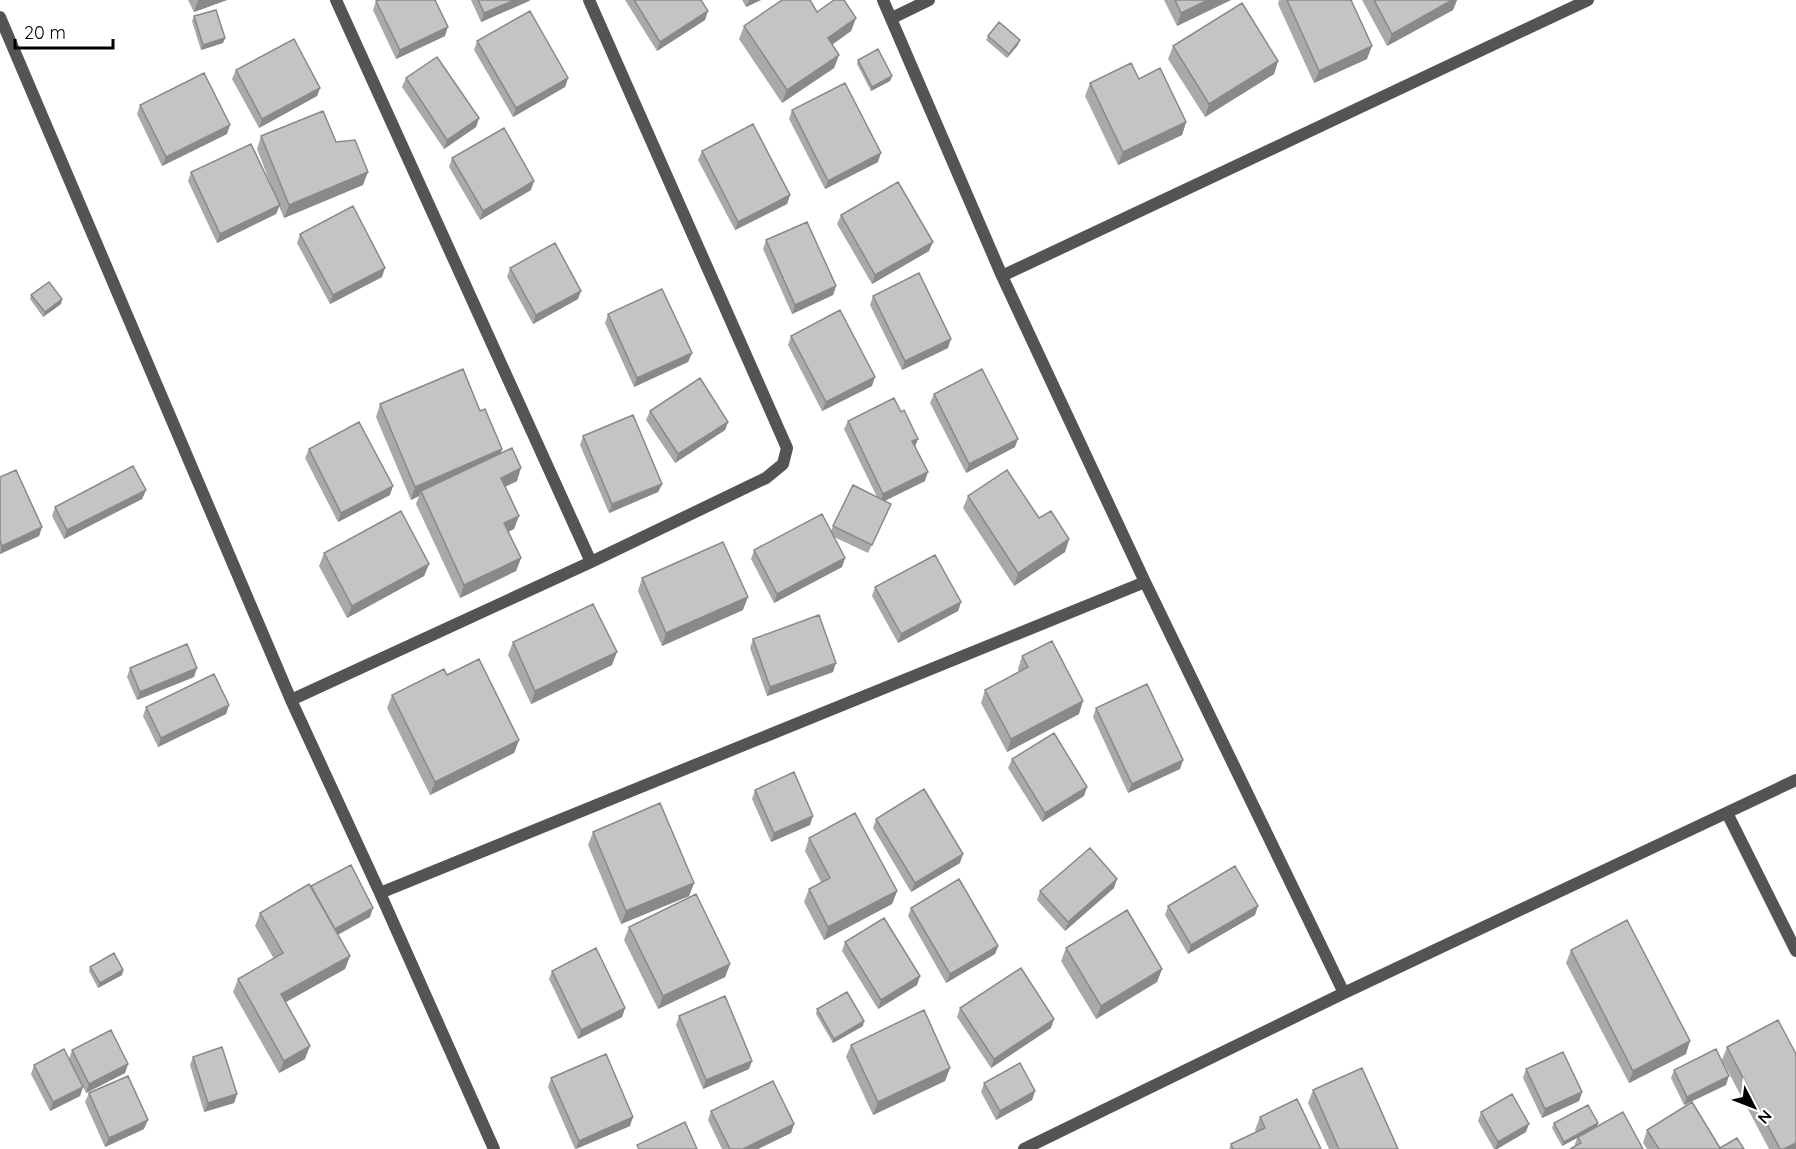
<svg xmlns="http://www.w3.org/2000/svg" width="1796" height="1149" font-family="Quicksand,sans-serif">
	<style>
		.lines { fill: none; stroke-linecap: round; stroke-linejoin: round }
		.minor { stroke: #545454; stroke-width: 12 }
		.wall { fill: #a9a9a9 }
		.shaded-wall { fill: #898989 }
		.building { fill: #c4c4c4; stroke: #898989; stroke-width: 1.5 }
	</style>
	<rect width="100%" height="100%" fill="#fff"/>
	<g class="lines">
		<!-- minor -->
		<path class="minor" d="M336,0L591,562
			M883,0L1002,276L1145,582L1344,993
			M0,17L291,700L380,893L494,1149
			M892,18L929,0
			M1002,276L1588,0
			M291,700L591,562L766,478L783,464L787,448L589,0
			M1727,813L1796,951
			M380,893L1145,582
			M1024,1149L1344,993L1796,780"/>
	</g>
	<!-- wall -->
	<path class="wall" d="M188,0H227L194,12Z
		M471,0H530L529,1L481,22Z
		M625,0H701L705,20L657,51Z
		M742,0H761L746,7Z
		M1164,0H1231L1177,26Z
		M1279,0H1351L1367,59L1314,83L1278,4Z
		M1362,0H1457L1453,10L1387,46Z
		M376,1L445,36L396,59L373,10Z
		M817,12L856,18L851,31L832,45L839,55L834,68L782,103L739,39L744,26Z
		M194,16L225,38L223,43L201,50L192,21Z
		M988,36L1018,45L1007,58L986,40Z
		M477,41L568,78L565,87L513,117L474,50Z
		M1173,46L1278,61L1274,74L1205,117L1168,59Z
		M858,60L892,76L890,81L871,91L857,64Z
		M236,70L320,88L317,96L259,128L232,79Z
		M406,78L479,118L476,127L444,149L402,87Z
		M1139,79L1186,122L1182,135L1118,165L1085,96L1090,83Z
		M140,105L227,134L162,166L137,114Z
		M792,110L878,162L825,189L789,119Z
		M261,136L336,142L363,185L284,218L279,206L276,214L217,243L188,181L191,172L276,198L257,149Z
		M702,151L790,195L787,204L735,230L698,160Z
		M452,158L531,190L480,220L449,167Z
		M841,215L929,251L872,284L837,224Z
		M300,234L382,277L330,304L297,243Z
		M766,240L836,286L833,295L792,314L763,249Z
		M510,268L578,299L533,324L507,277Z
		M31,295L62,299L61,304L43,317L30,299Z
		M873,296L948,348L902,370L870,305Z
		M608,314L692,353L688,362L634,387L605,323Z
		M791,336L872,386L822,411L788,345Z
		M934,394L1015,447L966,473L930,403Z
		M380,404L480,411L502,449L501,453L517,481L505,487L514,529L508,532L521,558L516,571L460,598L416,504L419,496L411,500L376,417Z
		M650,411L728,422L725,430L675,463L646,420Z
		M848,421L915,447L925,481L885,501L888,512L868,553L834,537L845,558L842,567L774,603L751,559L754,550L831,531L833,526L877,497L844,429Z
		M583,436L662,484L658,492L609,513L580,445Z
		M309,449L390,495L338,522L305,458Z
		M0,477L42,527L39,536L0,554Z
		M146,490L142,499L64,539L52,516L55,507Z
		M968,496L1039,518L1069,539L1065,552L1014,586L963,508Z
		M324,553L429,564L424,576L347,618L319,566Z
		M642,578L743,610L662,646L638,591Z
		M875,587L961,602L958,611L898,643L872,596Z
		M753,639L833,672L767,696L750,648Z
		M513,642L612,665L531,704L508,655Z
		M1022,656L1079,714L1007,752L981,703L985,690L1019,672L1018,669Z
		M130,668L194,677L137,700L127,677Z
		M392,695L519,740L514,753L430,795L387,708Z
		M229,705L226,714L158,747L143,716L146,707Z
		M1096,708L1183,760L1180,769L1128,793L1093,717Z
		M1012,759L1084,796L1042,822L1008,768Z
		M755,790L810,825L771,842L752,799Z
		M876,819L960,863L911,892L873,828Z
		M593,832L694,883L689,896L621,924L588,845Z
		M809,838L897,891L892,904L824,940L804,902L809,889L821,882L805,851Z
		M311,886L370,917L338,935L350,956L345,969L286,1002L305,1059L279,1073L233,992L238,979L274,959L255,926L260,913Z
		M1114,888L1065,931L1037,900L1040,891Z
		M1168,906L1255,915L1188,954L1165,915Z
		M911,908L998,946L995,954L946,983L908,916Z
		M629,927L730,964L725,977L658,1009L624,940Z
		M845,942L920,976L917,985L878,1009L842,951Z
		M1066,948L1162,969L1157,982L1096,1019L1061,961Z
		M1571,950L1686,1054L1629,1083L1566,963Z
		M90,967L123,970L122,975L98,988L89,971Z
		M552,971L625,1008L622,1017L578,1039L549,979Z
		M960,1008L1051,1028L991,1068L957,1017Z
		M817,1009L863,1026L833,1043L816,1014Z
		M679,1016L749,1069L703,1089L676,1025Z
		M851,1045L950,1068L945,1081L873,1115L846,1057Z
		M1727,1047L1796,1149H1769L1722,1060Z
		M72,1050L128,1064L125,1073L86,1093L83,1087L80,1096L50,1111L31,1074L34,1065L69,1059Z
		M193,1057L237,1094L234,1103L204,1112L190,1065Z
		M1526,1069L1582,1092L1579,1101L1542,1118L1523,1078Z
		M1674,1070L1726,1085L1684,1105L1671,1078Z
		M551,1078L630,1126L575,1149L548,1087Z
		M984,1083L1035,1091L1032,1100L996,1120L981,1092Z
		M1313,1090L1398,1149H1329L1308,1103Z
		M89,1093L144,1129L105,1147L85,1102Z
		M711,1111L794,1124L791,1133L758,1149H722L708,1120Z
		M1481,1112L1526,1132L1497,1149H1494L1478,1121Z
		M1260,1117L1321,1149H1229L1231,1144L1256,1132L1255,1130Z
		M1554,1123H1598L1596,1127L1643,1149L1574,1147L1577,1138L1562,1146L1552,1128Z
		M1647,1130L1720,1148L1744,1149H1647L1643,1143Z"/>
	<!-- shaded-wall -->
	<path class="shaded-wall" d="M198,0H227L194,12Z
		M515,0H530L529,1L481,22L484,13Z
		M749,0H761L746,7Z
		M1208,0H1231L1177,26L1181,13Z
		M1452,0H1457L1453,10L1387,46L1392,34Z
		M708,11L705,20L657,51L660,42Z
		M856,18L851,31L823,51L828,38Z
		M448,27L445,36L396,59L400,50Z
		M225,38L223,43L201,50L203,45Z
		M1020,40L1018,45L1007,58L1009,54Z
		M1372,46L1367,59L1314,83L1319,71Z
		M839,55L834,68L782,103L787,90Z
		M1278,61L1274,74L1205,117L1209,104Z
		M892,76L890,81L871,91L872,87Z
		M568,78L565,87L513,117L516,108Z
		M320,88L317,96L259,128L262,119Z
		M479,118L476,127L444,149L447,140Z
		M1186,122L1182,135L1118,165L1123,152Z
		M230,125L227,134L162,166L166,157Z
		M881,153L878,162L825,189L828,181Z
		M368,172L363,185L284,218L289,205Z
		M534,181L531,190L480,220L483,211Z
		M790,195L787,204L735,230L738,222Z
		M280,205L276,214L217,243L220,234Z
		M933,242L929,251L872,284L875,275Z
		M385,268L382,277L330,304L333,295Z
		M836,286L833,295L792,314L795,305Z
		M581,291L578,299L533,324L536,315Z
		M62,299L61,304L43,317L45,312Z
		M951,339L948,348L902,370L905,361Z
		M692,353L688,362L634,387L637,378Z
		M875,377L872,386L822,411L826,402Z
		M728,422L725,430L675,463L678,454Z
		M918,439L915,447L912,441Z
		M1018,439L1015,447L966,473L969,464Z
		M502,449L497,462L421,491L419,496L411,500L415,487Z
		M521,468L517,481L496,491L501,478Z
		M928,472L925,481L880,503L883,494Z
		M662,484L658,492L609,513L612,504Z
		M393,486L390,495L338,522L341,513Z
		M146,490L142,499L64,539L67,530Z
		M519,516L514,529L499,536L504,523Z
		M42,527L39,536L0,554L2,546Z
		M1069,539L1065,552L1014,586L1018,573Z
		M521,558L516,571L460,598L464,585Z
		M845,558L842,567L774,603L777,594Z
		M429,564L424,576L347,618L352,606Z
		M748,597L743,610L662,646L666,633Z
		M961,602L958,611L898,643L901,634Z
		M617,652L612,665L531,704L535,691Z
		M836,663L833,672L767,696L770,687Z
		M197,668L194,677L137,700L140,692Z
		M1083,701L1079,714L1007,752L1011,739Z
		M229,705L226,714L158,747L161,738Z
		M519,740L514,753L430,795L435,782Z
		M1183,760L1180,769L1128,793L1132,784Z
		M1087,787L1084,796L1042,822L1045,813Z
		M813,816L810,825L771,842L774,833Z
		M963,854L960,863L911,892L915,883Z
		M1117,879L1114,888L1065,931L1068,922Z
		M694,883L689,896L621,924L626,911Z
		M897,891L892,904L824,940L828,927Z
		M1258,906L1255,915L1188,954L1191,945Z
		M373,908L370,917L329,939L332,931Z
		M998,946L995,954L946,983L950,974Z
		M350,956L345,969L277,1007L281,994Z
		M730,964L725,977L658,1009L663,996Z
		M1162,969L1157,982L1096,1019L1101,1006Z
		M123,970L122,975L98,988L100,983Z
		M920,976L917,985L878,1009L881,1000Z
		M625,1008L622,1017L578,1039L581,1030Z
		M1054,1019L1051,1028L991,1068L994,1059Z
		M864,1021L863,1026L833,1043L834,1039Z
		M1690,1041L1686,1054L1629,1083L1633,1071Z
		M310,1046L305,1059L279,1073L284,1061Z
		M752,1061L749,1069L703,1089L706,1080Z
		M128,1064L125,1073L86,1093L89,1084Z
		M950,1068L945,1081L873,1115L878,1102Z
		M1729,1076L1726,1085L1684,1105L1687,1097Z
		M83,1087L80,1096L50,1111L53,1102Z
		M1035,1091L1032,1100L996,1120L1000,1111Z
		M1582,1092L1579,1101L1542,1118L1545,1109Z
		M237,1094L234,1103L204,1112L208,1103Z
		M633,1117L630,1126L576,1149L579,1141Z
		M148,1120L144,1129L105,1147L109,1138Z
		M1598,1123L1596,1128L1562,1146L1564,1142Z
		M794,1124L791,1133L758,1149H743Z
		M1529,1124L1526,1132L1497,1149H1495L1498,1142Z
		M1796,1143V1149H1784Z"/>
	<!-- building -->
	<path class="building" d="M379,0H435L448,27L400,50L376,1Z
		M478,0H515L484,13Z
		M634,0H701L708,11L660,42Z
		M782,0H810L817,12L834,0H844L856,18L828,38L839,55L787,90L744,26Z
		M1175,0H1208L1181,13Z
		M1287,0H1351L1372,46L1319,71Z
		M1374,0H1452L1392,34Z
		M1242,3L1278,61L1209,104L1173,46Z
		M216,10L225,38L203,45L194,16Z
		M530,11L568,78L516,108L477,41Z
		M999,22L1020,40L1009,54L988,36Z
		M294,39L320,88L262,119L236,70Z
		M878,49L892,76L872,87L858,60Z
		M437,57L479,118L447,140L406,78Z
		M1131,63L1139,79L1160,68L1186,122L1123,152L1090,83Z
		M204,73L230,125L166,157L140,105Z
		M845,83L881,153L828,181L792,110Z
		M323,111L336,142L355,140L368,172L289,205L261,136Z
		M753,124L790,195L738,222L702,151Z
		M504,128L534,181L483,211L452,158Z
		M251,144L280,205L220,234L191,172Z
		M898,182L933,242L875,275L841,215Z
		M353,206L385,268L333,295L300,234Z
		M807,222L836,286L795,305L766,240Z
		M555,243L581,291L536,315L510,268Z
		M919,273L951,339L905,361L873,296Z
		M49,282L62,299L45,312L31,295Z
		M662,289L692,353L637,378L608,314Z
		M840,310L875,377L826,402L791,336Z
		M463,369L480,411L485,409L502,449L415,487L380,404Z
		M982,369L1018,439L969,464L934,394Z
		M700,378L728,422L678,454L650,411Z
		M894,398L901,412L904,410L918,439L912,441L928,472L883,494L848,421Z
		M633,415L662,484L612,504L583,436Z
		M359,422L393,486L341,513L309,449Z
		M512,448L521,468L501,478L519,516L504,523L521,558L464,585L421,491Z
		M133,466L146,490L67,530L55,507Z
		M16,470L42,527L2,546L0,540V477Z
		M1007,470L1039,518L1051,511L1069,539L1018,573L968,496Z
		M853,485L891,504L872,545L833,526Z
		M401,511L429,564L352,606L324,553Z
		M822,514L845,558L777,594L754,550Z
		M723,542L748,597L666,633L642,578Z
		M935,555L961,602L901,634L875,587Z
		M593,604L617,652L535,691L513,642Z
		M819,615L836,663L770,687L753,639Z
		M1052,641L1083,701L1011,739L985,690L1028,667L1022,656Z
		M187,644L197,668L140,692L130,668Z
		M479,659L519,740L435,782L392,695L444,669L447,675Z
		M214,674L229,705L161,738L146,707Z
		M1147,684L1183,760L1132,784L1096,708Z
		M1054,733L1087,787L1045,813L1012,759Z
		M794,772L813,816L774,833L755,790Z
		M924,789L963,854L915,883L876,819Z
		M660,803L694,883L626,911L593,832Z
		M855,813L897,891L828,927L809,889L830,878L809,838Z
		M1090,848L1117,879L1068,922L1040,891Z
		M351,865L373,908L335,929L311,886Z
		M1235,866L1258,906L1191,945L1168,906Z
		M959,879L998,946L950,974L911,908Z
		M309,884L350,956L281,994L310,1046L284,1061L238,979L283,953L260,913Z
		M696,894L730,964L663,996L629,927Z
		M1127,910L1162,969L1101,1006L1066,948Z
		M884,918L920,976L881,1000L845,942Z
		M1627,920L1690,1041L1633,1071L1571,950Z
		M596,948L625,1008L581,1030L552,971Z
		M114,953L123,970L100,983L90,967Z
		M1021,968L1054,1019L994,1059L960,1008Z
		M847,992L864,1021L834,1039L817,1009Z
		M725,996L752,1061L706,1080L679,1016Z
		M924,1010L950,1068L878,1102L851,1045Z
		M1778,1020L1796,1054V1143L1784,1149H1780L1727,1047Z
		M111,1030L128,1064L89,1084L72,1050Z
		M222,1047L237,1094L208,1103L193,1057Z
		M64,1049L83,1087L53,1102L34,1065Z
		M1716,1049L1729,1076L1687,1097L1674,1070Z
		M1563,1052L1582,1092L1545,1109L1526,1069Z
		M606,1054L633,1117L579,1141L551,1078Z
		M1020,1063L1035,1091L1000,1111L984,1083Z
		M1362,1068L1398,1149H1339L1313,1090Z
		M128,1076L148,1120L109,1138L89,1093Z
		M773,1081L794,1124L743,1149H730L711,1111Z
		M1512,1094L1529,1124L1498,1142L1481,1112Z
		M1297,1099L1321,1149H1233L1231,1144L1265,1128L1260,1117Z
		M1692,1102L1720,1148L1737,1138L1744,1149H1659L1647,1130Z
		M1588,1105L1598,1123L1564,1142L1554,1123Z
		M1623,1112L1643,1149H1570L1581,1143L1578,1137Z
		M685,1122L697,1149H639L637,1145Z"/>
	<!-- north arrow -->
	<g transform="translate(1754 1107) rotate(132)" stroke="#ffffff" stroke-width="4.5" paint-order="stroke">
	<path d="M0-4.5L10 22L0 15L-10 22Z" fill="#000000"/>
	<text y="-9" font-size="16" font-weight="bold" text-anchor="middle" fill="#000000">N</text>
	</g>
	<!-- scale -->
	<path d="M15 39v9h98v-9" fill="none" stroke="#000000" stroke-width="3"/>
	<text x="24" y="39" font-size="18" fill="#000000" stroke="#ffffff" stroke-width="4.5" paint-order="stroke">20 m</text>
</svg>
